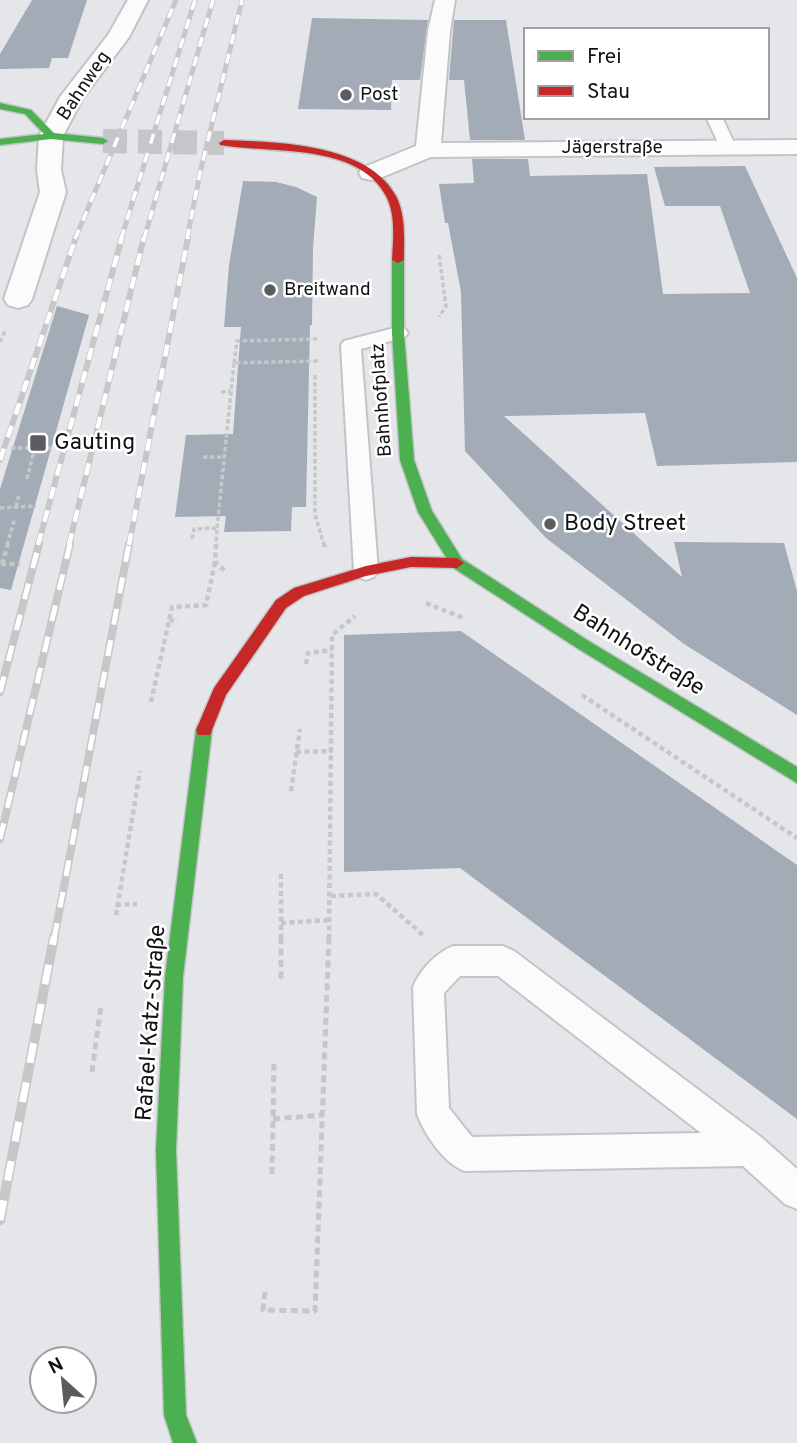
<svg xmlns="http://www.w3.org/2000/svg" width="797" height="1443" font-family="Overpass,sans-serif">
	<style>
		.building { fill: #a3abb7 }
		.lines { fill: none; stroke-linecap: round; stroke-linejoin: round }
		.secondary-tunnel { stroke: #c4c6c9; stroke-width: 24; stroke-dasharray: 24 11; stroke-linecap: butt }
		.lane-casing { stroke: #c3c4c6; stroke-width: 4 }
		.street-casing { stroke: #c3c4c6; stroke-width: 4 }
		.fast-casing { stroke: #c3c4c6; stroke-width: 3 }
		.jam-casing { stroke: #c3c4c6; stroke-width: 3 }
		.path-far2 { stroke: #c7c7c8; stroke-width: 3.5; stroke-dasharray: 4.5 2.5; stroke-linecap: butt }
		.path-far1 { stroke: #c7c7c8; stroke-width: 4.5; stroke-dasharray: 5 3.5; stroke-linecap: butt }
		.path { stroke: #c7c7c8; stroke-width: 5; stroke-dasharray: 7 4.5; stroke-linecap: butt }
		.lane { fill: #fbfbfc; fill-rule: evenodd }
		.street { fill: #fbfbfc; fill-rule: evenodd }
		.fast { fill: #4caf50; fill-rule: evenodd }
		.jam { fill: #c62828; fill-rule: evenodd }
		.rail-far3-casing { stroke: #c7c7c8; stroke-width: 5 }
		.rail-far2-casing { stroke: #c7c7c8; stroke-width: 6 }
		.rail-far1-casing { stroke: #c7c7c8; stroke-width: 8 }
		.rail-casing { stroke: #c7c7c8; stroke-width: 10 }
		.rail-far3 { stroke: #fff; stroke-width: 3.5; stroke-dasharray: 10; stroke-linecap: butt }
		.rail-far2 { stroke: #fff; stroke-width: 4.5; stroke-dasharray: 12; stroke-linecap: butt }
		.rail-far1 { stroke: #fff; stroke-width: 5; stroke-dasharray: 16; stroke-linecap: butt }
		.rail { stroke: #fff; stroke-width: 7; stroke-dasharray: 20; stroke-linecap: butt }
		.poi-dot { fill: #5b5c5f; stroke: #fff; stroke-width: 2.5 }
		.labels { text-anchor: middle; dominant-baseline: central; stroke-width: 5; stroke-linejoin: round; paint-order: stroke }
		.far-street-label { font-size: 19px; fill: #111214; stroke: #fff }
		.far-poi-label { font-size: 19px; fill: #111214; stroke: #fff; text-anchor: start }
		.poi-label { font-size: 23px; fill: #111214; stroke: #fff; text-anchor: start }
		.street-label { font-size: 23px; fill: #111214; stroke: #fff }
	</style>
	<rect width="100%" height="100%" fill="#e4e6e9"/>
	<!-- building -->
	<path class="building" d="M32,0H87L68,58H52L49,68L0,69V54Z
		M312,18L428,20L420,80H392L391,110L298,109Z
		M454,20H506L525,140H470L464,80H449Z
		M472,159H528L530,176L647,174L663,294L750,293L720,206H665L654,167L745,166L797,278V462L657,466L645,413L504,416L682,577L674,542L784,543L797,591V715L684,644L546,538L465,451L461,292L448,223H445L439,184L474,183Z
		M243,181L276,182L296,187L317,197L313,248L312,325H310L306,507H292L291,531L224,532L226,516L175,517L186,435L233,434L241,327H224L229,265Z
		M57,306L89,315L11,590L0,588V489Z
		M461,631L797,865V1119L460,868L344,872V635Z"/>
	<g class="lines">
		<!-- secondary-tunnel -->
		<path class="secondary-tunnel" d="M103,141L224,143"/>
		<!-- lane casing -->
		<g class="lane-casing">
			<path id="lane" d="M706,117H722L736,147L734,151H722Z
				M398,327L405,329L408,333L405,337L361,349L378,571L374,577L366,580L358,577L354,571L341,345L344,341Z
				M453,946H503L514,951L761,1137L797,1169V1209L785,1204L743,1166L464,1171C443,1162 425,1135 417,1114L413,987C420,970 436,953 453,946ZM460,976H498L701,1133L472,1137L449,1108L444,993Z"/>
		</g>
		<!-- street casing -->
		<g class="street-casing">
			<path id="street" d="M128,0H148L129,37L83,98L63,136L61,170L66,192L32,299L28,305L18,308L8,305L4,299L40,192L37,170L39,136L60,97L108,35Z
				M435,0H455L450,31L441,143L797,140V154L431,157L380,178L371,180L362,178L359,173L362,168L416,146L428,31Z"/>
		</g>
		<!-- fast casing -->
		<g class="fast-casing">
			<path id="fast" d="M0,103L31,110L54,133L103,138L108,141L103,144L51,139L0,145V139L44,134L25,114L0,109Z
				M398,257L404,260V333L414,460L432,511L462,559L587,640L797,767V783L577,648L452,567L418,512L400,460L392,333V260Z
				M204,723L210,725L212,730L183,977L176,1150L186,1415L197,1443H173L164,1415L156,1150L165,977L196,730L198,725Z"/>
		</g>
		<!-- jam casing -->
		<g class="jam-casing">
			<path id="jam" d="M224,140C276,142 368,143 396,196C406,215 404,240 404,260L398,263L392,260C393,239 396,215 386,196C357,142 270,154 220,145L219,143Z
				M411,557L457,558L464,563L457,568L411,567L366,576L304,596L286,608L226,695L210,735H198L196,730L214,688L276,600L294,588L366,566Z"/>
		</g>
		<!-- path-far2 -->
		<path class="path-far2" d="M439,255L446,306L439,317
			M0,342L5,331
			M234,363L237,341L317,339
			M315,375V514L324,545
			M221,392L231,391
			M11,448H53
			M203,457H224
			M27,479L35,448
			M16,507L19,494
			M0,508L36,506
			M217,528L234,363L319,361
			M192,539L194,529L217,528L216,545
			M7,545L15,518"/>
		<!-- path-far1 -->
		<path class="path-far1" d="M216,544L215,562L225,571
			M324,544L325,547
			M1,564H20
			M2,564L8,544
			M426,603L463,618
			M169,620L178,621
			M306,664L308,653L332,650
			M582,695L797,838
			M151,702L172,607L206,605L215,562
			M296,752L332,751
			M291,791L300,729
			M281,874V939
			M331,896L376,894L423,935
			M116,905L137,904
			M116,915L140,771
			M281,923L330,920
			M329,939L332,635L355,616"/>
		<!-- path -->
		<path class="path" d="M281,937V981
			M92,1072L101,1005
			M273,1119L323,1115
			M272,1174L274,1064
			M265,1292L263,1310L315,1311L329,937"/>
		<!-- lane -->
		<use href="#lane" class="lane"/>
		<!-- street -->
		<use href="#street" class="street"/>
		<!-- fast -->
		<use href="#fast" class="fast"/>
		<!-- jam -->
		<use href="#jam" class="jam"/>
		<!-- rail-far3 casing -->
		<g class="rail-far3-casing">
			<path id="rail-far3" d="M75,239L176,0
				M121,239L195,0
				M144,239L213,0
				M187,239L200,173L242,0"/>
		</g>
		<!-- rail-far2 casing -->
		<g class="rail-far2-casing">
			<path id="rail-far2" d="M0,460L76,237
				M38,545L122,237
				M69,545L144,237
				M129,545L188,237"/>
		</g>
		<!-- rail-far1 casing -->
		<g class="rail-far1-casing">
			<path id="rail-far1" d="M0,692L39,544
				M0,839L70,544
				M54,939L129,544"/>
		</g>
		<!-- rail casing -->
		<g class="rail-casing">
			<path id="rail" d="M0,1220L54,937"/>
		</g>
		<!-- rail-far3 -->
		<use href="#rail-far3" class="rail-far3"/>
		<!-- rail-far2 -->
		<use href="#rail-far2" class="rail-far2"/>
		<!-- rail-far1 -->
		<use href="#rail-far1" class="rail-far1"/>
		<!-- rail -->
		<use href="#rail" class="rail"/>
	</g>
	<!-- markers -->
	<g class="poi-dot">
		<circle cx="346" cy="95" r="7"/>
		<circle cx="270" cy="290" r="7"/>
		<rect x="29" y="434" width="18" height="18" rx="3.5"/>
		<circle cx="550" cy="524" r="7"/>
	</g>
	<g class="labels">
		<!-- far-street labels -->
		<g class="far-street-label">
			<text transform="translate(84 86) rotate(-56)">Bahnweg</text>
			<text x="612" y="148">Jägerstraße</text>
			<text transform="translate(382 400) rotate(-94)">Bahnhofplatz</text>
		</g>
		<!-- far-poi labels -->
		<g class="far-poi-label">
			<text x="360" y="95">Post</text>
			<text x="284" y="290">Breitwand</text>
		</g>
		<!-- poi labels -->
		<g class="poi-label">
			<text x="54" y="443">Gauting</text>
			<text x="564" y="524">Body Street</text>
		</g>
		<!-- street labels -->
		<g class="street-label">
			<text transform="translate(638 651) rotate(32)">Bahnhofstraße</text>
			<text transform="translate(152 1023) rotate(-86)">Rafael-Katz-Straße</text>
		</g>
	</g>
	<!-- legend -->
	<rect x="524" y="28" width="245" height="91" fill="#ffffff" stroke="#a0a0a1" stroke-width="2"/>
	<rect x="538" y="51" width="35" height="10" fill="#4caf50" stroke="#a0a0a1" stroke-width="2"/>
	<text x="587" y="63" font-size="21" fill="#111214">Frei</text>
	<rect x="538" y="86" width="35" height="10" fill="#c62828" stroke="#a0a0a1" stroke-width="2"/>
	<text x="587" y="98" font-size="21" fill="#111214">Stau</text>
	<!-- north arrow -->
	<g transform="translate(63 1380) rotate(333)"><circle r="33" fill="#ffffff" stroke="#a0a0a1" stroke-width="2"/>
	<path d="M0-5L12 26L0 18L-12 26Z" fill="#5b5c5f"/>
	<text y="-10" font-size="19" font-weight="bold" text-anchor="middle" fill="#111214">N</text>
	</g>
</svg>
